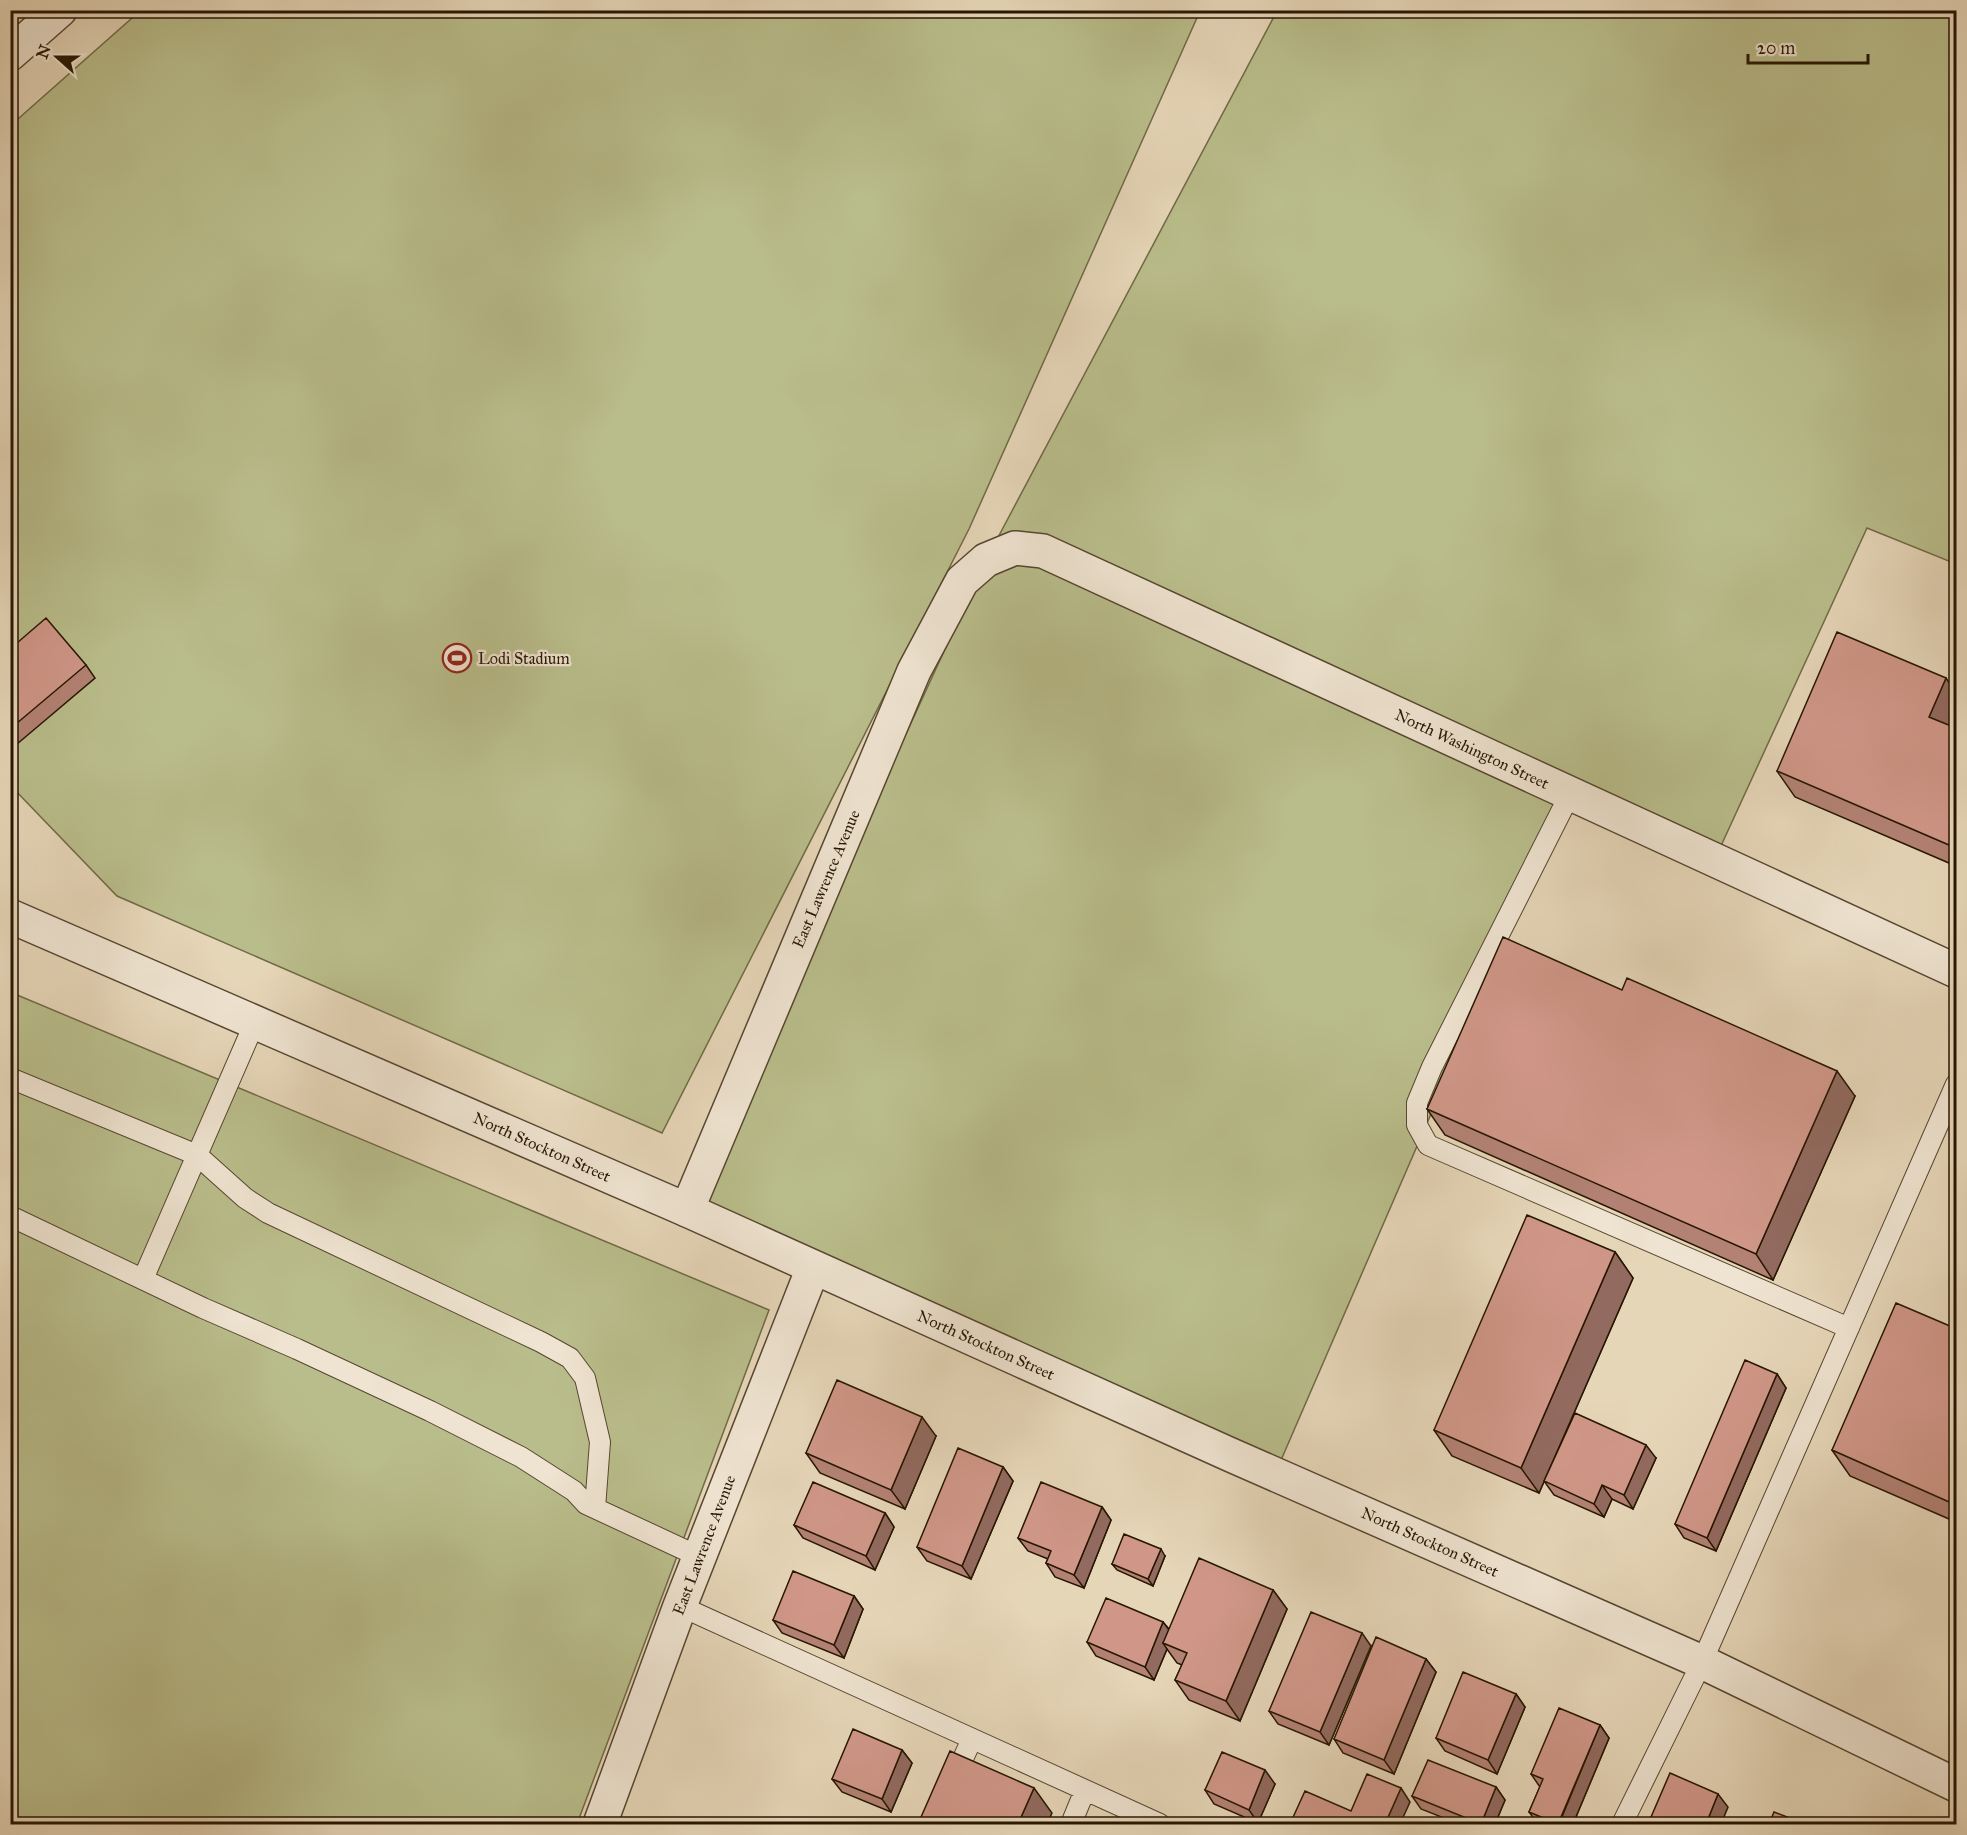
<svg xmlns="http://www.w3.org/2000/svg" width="1967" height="1835" font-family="'IM FELL Great Primer',serif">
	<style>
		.green { fill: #b9bd8b; stroke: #706a46; stroke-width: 1.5 }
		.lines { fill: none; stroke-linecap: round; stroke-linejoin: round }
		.service-casing { stroke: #574630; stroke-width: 22 }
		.minor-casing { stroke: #574630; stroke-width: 36 }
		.tertiary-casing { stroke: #574630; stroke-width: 36 }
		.service { stroke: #efe4d1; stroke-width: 20 }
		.minor { stroke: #efe4d1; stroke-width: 33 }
		.tertiary { stroke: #efe4d1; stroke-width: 33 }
		.wall { fill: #b38275; stroke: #271602; stroke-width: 1.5 }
		.shaded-wall { fill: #926a5f; stroke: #271602; stroke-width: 1.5 }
		.building { fill: #d09788; stroke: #271602; stroke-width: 1.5 }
		.labels { text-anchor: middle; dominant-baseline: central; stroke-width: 4.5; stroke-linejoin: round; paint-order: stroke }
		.poi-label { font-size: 16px; fill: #271602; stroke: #efe4d1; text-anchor: start }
		.street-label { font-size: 16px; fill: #271602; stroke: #efe4d1 }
	</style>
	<rect width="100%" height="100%" fill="#e6d6b8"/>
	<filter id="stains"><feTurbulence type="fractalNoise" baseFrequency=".00333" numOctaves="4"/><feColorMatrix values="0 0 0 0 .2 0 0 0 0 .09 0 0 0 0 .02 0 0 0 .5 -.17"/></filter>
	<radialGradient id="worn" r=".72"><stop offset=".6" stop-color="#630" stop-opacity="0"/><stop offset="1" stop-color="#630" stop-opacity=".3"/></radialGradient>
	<!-- green -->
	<path class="green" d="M140,11H1200L969,529L662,1133L117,896L11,786L10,126Z
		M1277,11H1956V564L1867,528L1714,861L1567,800L1275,1474L687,1210L986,560Z
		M10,992L769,1310L577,1824H11Z"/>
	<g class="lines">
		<!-- service casing -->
		<g class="service-casing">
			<path id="service" d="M1570,794L1432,1067L1417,1103V1125L1428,1145L1849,1328
				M10,1078L197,1155L245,1198L268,1213L541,1342L570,1358L585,1378L600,1442L595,1508
				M10,1216L203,1308L297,1349L430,1411L521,1457L574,1491L586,1504L700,1557
				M143,1279L255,1022
				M680,1606L1160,1824
				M933,1824L972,1739
				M1071,1824L1085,1790
				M1622,1824L1702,1662L1956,1084"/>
		</g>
		<!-- minor casing -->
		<g class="minor-casing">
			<path id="minor" d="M10,54L60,10
				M687,1210L914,671L962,581L986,560L1015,548L1043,551L1956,971
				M600,1824L680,1606L813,1268"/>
		</g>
		<!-- tertiary casing -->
		<g class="tertiary-casing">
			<path id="tertiary" d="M10,916L687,1210L1231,1455L1702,1662L1956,1785"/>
		</g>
		<!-- service -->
		<use href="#service" class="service"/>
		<!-- minor -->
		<use href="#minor" class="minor"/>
		<!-- tertiary -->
		<use href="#tertiary" class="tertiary"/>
	</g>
	<!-- wall -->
	<path class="wall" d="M10,649L86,665L95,678L10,750Z
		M1956,721L1954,727L1956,728V866L1795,797L1777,771Z
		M1855,1096L1773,1280L1445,1135L1427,1109Z
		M1615,1252L1633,1278L1539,1493L1452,1456L1434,1430Z
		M1956,1324V1522L1850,1476L1832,1450L1950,1326Z
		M1777,1374L1786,1388L1716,1551L1684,1538L1675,1524Z
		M936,1436L905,1509L820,1473L806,1453Z
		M1656,1458L1633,1509L1612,1499L1604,1517L1554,1495L1544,1481Z
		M1003,1467L1013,1481L971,1579L927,1561L917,1547Z
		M1102,1507L1111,1520L1084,1588L1055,1577L1046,1563L1048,1559L1028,1551L1018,1538Z
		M885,1513L894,1527L875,1570L803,1538L794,1525Z
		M1165,1556L1153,1586L1117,1570L1112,1564Z
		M1273,1590L1287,1609L1240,1721L1189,1700L1175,1680L1182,1665L1177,1663L1167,1649L1154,1680L1096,1656L1087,1642L1163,1622L1169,1629Z
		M854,1596L863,1609L844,1658L782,1633L773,1620Z
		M1371,1646L1329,1745L1278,1724L1269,1711Z
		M1426,1659L1436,1672L1394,1774L1343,1753L1334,1739Z
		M1516,1694L1525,1707L1497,1774L1445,1751L1436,1738Z
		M1600,1725L1609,1738L1573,1824H1538L1529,1812L1540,1787L1531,1774Z
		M902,1750L912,1763L891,1812L842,1792L832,1779Z
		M1275,1784L1258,1823L1214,1804L1205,1790Z
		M1496,1787L1505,1800L1495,1824H1459L1421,1809L1412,1796Z"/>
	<!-- shaded-wall -->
	<path class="shaded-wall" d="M1946,678L1956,693V721L1947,742L1929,717Z
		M1837,1071L1855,1096L1773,1280L1756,1254Z
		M1615,1252L1633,1278L1539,1493L1521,1468Z
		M1777,1374L1786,1388L1716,1551L1707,1538Z
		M922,1417L936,1436L905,1509L891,1490Z
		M1646,1445L1656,1458L1633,1509L1624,1495Z
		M1003,1467L1013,1481L971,1579L962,1566Z
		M1602,1485L1612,1499L1604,1517L1594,1504Z
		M1102,1507L1111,1520L1084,1588L1074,1575Z
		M885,1513L894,1527L875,1570L866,1556Z
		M1161,1549L1165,1556L1153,1586L1148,1579Z
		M1273,1590L1287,1609L1240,1721L1226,1701Z
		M854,1596L863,1609L844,1658L834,1645Z
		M1163,1622L1173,1635L1163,1643L1167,1649L1154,1680L1145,1667Z
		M1362,1633L1371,1646L1329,1745L1320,1732Z
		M1426,1659L1436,1672L1394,1774L1384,1760Z
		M1516,1694L1525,1707L1497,1774L1488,1760Z
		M1600,1725L1609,1738L1573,1824H1559Z
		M902,1750L912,1763L891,1812L882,1799Z
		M1265,1770L1275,1784L1258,1823L1249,1810Z
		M1496,1787L1505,1800L1495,1824H1481Z
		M1034,1788L1052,1813L1047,1824H1018Z
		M1401,1788L1410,1802L1400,1824H1385Z
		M1718,1794L1728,1807L1721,1824H1706Z"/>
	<!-- building -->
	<path class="building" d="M46,618L86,665L10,729V649Z
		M1837,632L1946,678L1929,717L1956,728V848L1777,771Z
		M1503,937L1622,990L1627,978L1837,1071L1756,1254L1427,1109Z
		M1527,1215L1615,1252L1521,1468L1434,1430Z
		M1896,1303L1950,1326L1953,1323L1956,1324V1505L1832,1450Z
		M1745,1360L1777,1374L1707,1538L1675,1524Z
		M837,1380L922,1417L891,1490L806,1453Z
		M1575,1413L1646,1445L1624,1495L1602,1485L1594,1504L1544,1481Z
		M958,1448L1003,1467L962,1566L917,1547Z
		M813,1482L885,1513L866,1556L794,1525Z
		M1041,1482L1102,1507L1074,1575L1046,1563L1051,1551L1018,1538Z
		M1124,1534L1161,1549L1148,1579L1112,1564Z
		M1199,1558L1273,1590L1226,1701L1175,1680L1187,1653L1163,1643Z
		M793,1571L854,1596L834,1645L773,1620Z
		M1106,1598L1163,1622L1145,1667L1087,1642Z
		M1311,1612L1362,1633L1320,1732L1269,1711Z
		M1376,1637L1426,1659L1384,1760L1334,1739Z
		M1463,1672L1516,1694L1488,1760L1436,1738Z
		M1559,1708L1600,1725L1558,1824L1529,1812L1543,1779L1531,1774Z
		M853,1729L902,1750L882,1799L832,1779Z
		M950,1751L1034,1788L1018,1824H918Z
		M1222,1752L1265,1770L1249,1810L1205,1790Z
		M1428,1760L1496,1787L1481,1824L1412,1796Z
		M1670,1773L1718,1794L1706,1824H1648Z
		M1367,1774L1401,1788L1385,1824H1290L1305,1791L1351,1811Z
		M1774,1812L1806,1824H1769Z"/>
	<!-- icons -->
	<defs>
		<g id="stadium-ring" transform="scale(1.5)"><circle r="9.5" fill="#efe4d1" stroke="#8f2418" stroke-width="1.5"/><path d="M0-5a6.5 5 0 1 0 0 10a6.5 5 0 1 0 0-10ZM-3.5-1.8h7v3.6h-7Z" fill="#8f2418"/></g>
	</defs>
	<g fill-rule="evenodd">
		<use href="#stadium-ring" x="457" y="658"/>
	</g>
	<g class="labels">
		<!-- poi labels -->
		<g class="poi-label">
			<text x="478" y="658">Lodi Stadium</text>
		</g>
		<!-- street labels -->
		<g class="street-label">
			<text transform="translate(1472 749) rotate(25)">North Washington Street</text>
			<text transform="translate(826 879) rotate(-67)">East Lawrence Avenue</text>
			<text transform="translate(542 1147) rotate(24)">North Stockton Street</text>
			<text transform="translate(986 1345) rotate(24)">North Stockton Street</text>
			<text transform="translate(1430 1542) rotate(24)">North Stockton Street</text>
			<text transform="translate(704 1545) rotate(-69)">East Lawrence Avenue</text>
		</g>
	</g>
	<!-- margin -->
	<rect width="1967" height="1835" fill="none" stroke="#e6d6b8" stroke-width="36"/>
	<rect x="12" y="12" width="1943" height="1811" fill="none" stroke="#271602" stroke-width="3"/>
	<rect x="18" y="18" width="1931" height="1799" fill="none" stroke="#271602" stroke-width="1.5"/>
	<!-- north arrow -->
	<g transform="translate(57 57) rotate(291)" stroke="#efe4d1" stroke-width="4.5" paint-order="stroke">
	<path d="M0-4.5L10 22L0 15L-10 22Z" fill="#271602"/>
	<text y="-9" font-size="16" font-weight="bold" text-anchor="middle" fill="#271602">N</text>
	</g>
	<!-- scale -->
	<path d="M1748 54v9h120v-9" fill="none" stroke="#271602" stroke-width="3"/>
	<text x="1757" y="54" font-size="18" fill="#271602" stroke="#efe4d1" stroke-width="4.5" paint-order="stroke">20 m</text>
	<rect width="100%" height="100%" filter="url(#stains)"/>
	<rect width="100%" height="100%" fill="url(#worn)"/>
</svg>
